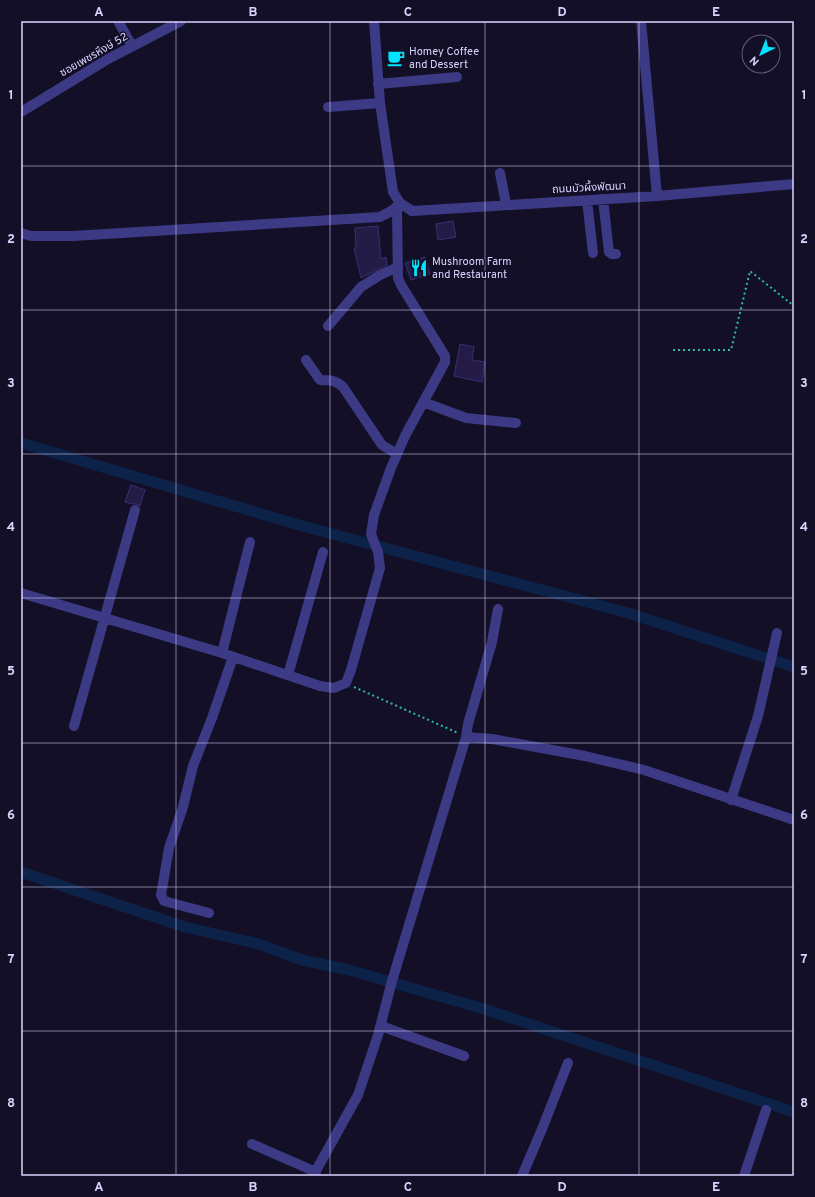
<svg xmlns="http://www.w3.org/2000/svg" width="815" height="1197" font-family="Overpass,'Noto Sans Thai',sans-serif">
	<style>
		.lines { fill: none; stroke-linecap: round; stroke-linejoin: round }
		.canal { stroke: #0c2248; stroke-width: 11 }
		.building { fill: #241b47; stroke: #3b2d73 }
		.path { stroke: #2fb8b0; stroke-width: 2; stroke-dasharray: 2 3; stroke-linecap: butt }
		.minor { stroke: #3d3a85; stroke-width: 10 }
		.grid { fill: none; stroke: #d9d4ff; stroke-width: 1; stroke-opacity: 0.55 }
		.labels { text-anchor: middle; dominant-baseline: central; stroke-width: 3; stroke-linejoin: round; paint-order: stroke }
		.poi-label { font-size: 11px; fill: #d9d4ff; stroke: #130f26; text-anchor: start }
		.street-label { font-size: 11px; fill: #d9d4ff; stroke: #130f26 }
		.neatline { fill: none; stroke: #d9d4ff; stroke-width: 1.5 }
		.grid-label { font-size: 13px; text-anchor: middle; font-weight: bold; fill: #d9d4ff }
	</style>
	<rect width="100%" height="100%" fill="#130f26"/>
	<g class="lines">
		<!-- canal -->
		<path class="canal" d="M21,443L299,525L628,613L794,667
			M21,872L185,927L259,944L302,960L349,970L484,1009L794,1112"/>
	</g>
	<!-- building -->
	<path class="building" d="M453,221L456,237L438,240L436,224Z
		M378,226L381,259L386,257L387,265L361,278L354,248H356L355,228Z
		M425,257L430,274L411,280L405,263Z
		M460,344L474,347L472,360L485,362L482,382L454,376Z
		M131,485L145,490L140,506L136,504H132L125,502Z"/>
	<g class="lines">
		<!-- path -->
		<path class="path" d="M673,350H731L750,271L794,306
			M354,687L458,733"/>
		<!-- minor -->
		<path class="minor" d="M118,21L132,46
			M374,21L380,103L393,192L400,203L412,211L657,196L794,184
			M641,21L657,196
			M378,84L457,77
			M328,107L380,103
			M21,112L108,59L181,21
			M500,173L506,204
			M603,199L609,252L612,254H616
			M587,200L593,253
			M21,233L31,236H73L380,217L393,210L400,203
			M328,326L361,287L380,275L398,267
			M306,360L320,380C330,380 335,380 343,387L382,445L397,454
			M423,402L466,418L516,423
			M21,593L222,653L320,686L334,688L346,683L351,670L380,568L378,552L371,534L374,515L391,468L405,436L445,362V356L401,285L398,278L397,211L401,204
			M222,653L250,542
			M288,675L323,552
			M74,726L135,510
			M466,737L492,739L585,756L644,770L794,820
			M731,800L758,716L777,633
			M209,913L164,901L161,895L169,848L183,807L193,766L212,718L233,657
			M381,1026L464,1056
			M252,1144L316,1172
			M313,1176L358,1095L378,1035L392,981L466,737L468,724L492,642L498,609
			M522,1176L542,1129L568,1063
			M744,1176L766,1110"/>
	</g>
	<!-- grid -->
	<path class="grid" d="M176,21V1176M330,21V1176M485,21V1176M639,21V1176M21,166H794M21,310H794M21,454H794M21,598H794M21,743H794M21,887H794M21,1031H794"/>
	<!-- icons -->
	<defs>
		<g id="cafe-bare" transform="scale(1.38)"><path d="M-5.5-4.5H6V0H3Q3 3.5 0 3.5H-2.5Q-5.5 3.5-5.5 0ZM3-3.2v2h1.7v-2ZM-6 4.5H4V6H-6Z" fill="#00e5ff" stroke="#130f26" stroke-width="2.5" paint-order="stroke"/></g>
		<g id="restaurant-bare" transform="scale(1.38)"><path d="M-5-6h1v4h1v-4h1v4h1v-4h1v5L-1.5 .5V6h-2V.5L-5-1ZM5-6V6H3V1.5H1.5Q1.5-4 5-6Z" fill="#00e5ff" stroke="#130f26" stroke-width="2.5" paint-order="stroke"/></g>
	</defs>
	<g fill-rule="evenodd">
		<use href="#cafe-bare" x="396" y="58"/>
		<use href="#restaurant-bare" x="419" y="268"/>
	</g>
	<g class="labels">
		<!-- poi labels -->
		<g class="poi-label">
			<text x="409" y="52">Homey Coffee<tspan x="409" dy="13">and Dessert</tspan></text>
			<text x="432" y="262">Mushroom Farm<tspan x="432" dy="13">and Restaurant</tspan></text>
		</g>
		<!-- street labels -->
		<g class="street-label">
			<text transform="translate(94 55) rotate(-30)">ซอยเพชรหึงษ์ 52</text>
			<text transform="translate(589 188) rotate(-3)">ถนนบัวผึ้งพัฒนา</text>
		</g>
	</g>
	<!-- border -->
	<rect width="815" height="1197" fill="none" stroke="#130f26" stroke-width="44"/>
	<!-- north arrow -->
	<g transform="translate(761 54) rotate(223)"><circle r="19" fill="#130f26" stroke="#625e7d"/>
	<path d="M0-3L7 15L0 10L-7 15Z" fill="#00e5ff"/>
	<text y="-6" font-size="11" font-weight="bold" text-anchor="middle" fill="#d9d4ff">N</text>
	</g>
	<rect x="22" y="22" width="771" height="1153" class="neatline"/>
	<g class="grid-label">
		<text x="99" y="16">A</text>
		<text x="253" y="16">B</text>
		<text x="408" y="16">C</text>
		<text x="562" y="16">D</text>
		<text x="716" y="16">E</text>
		<text x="11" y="99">1</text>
		<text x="804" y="99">1</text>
		<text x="11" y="243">2</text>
		<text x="804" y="243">2</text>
		<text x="11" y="387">3</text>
		<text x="804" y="387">3</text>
		<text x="11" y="531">4</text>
		<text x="804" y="531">4</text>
		<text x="11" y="675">5</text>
		<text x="804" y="675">5</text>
		<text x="11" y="819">6</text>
		<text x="804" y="819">6</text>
		<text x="11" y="963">7</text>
		<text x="804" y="963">7</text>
		<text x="11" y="1107">8</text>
		<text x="804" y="1107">8</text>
		<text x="99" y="1191">A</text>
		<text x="253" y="1191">B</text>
		<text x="408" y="1191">C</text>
		<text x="562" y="1191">D</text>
		<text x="716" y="1191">E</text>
	</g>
</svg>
